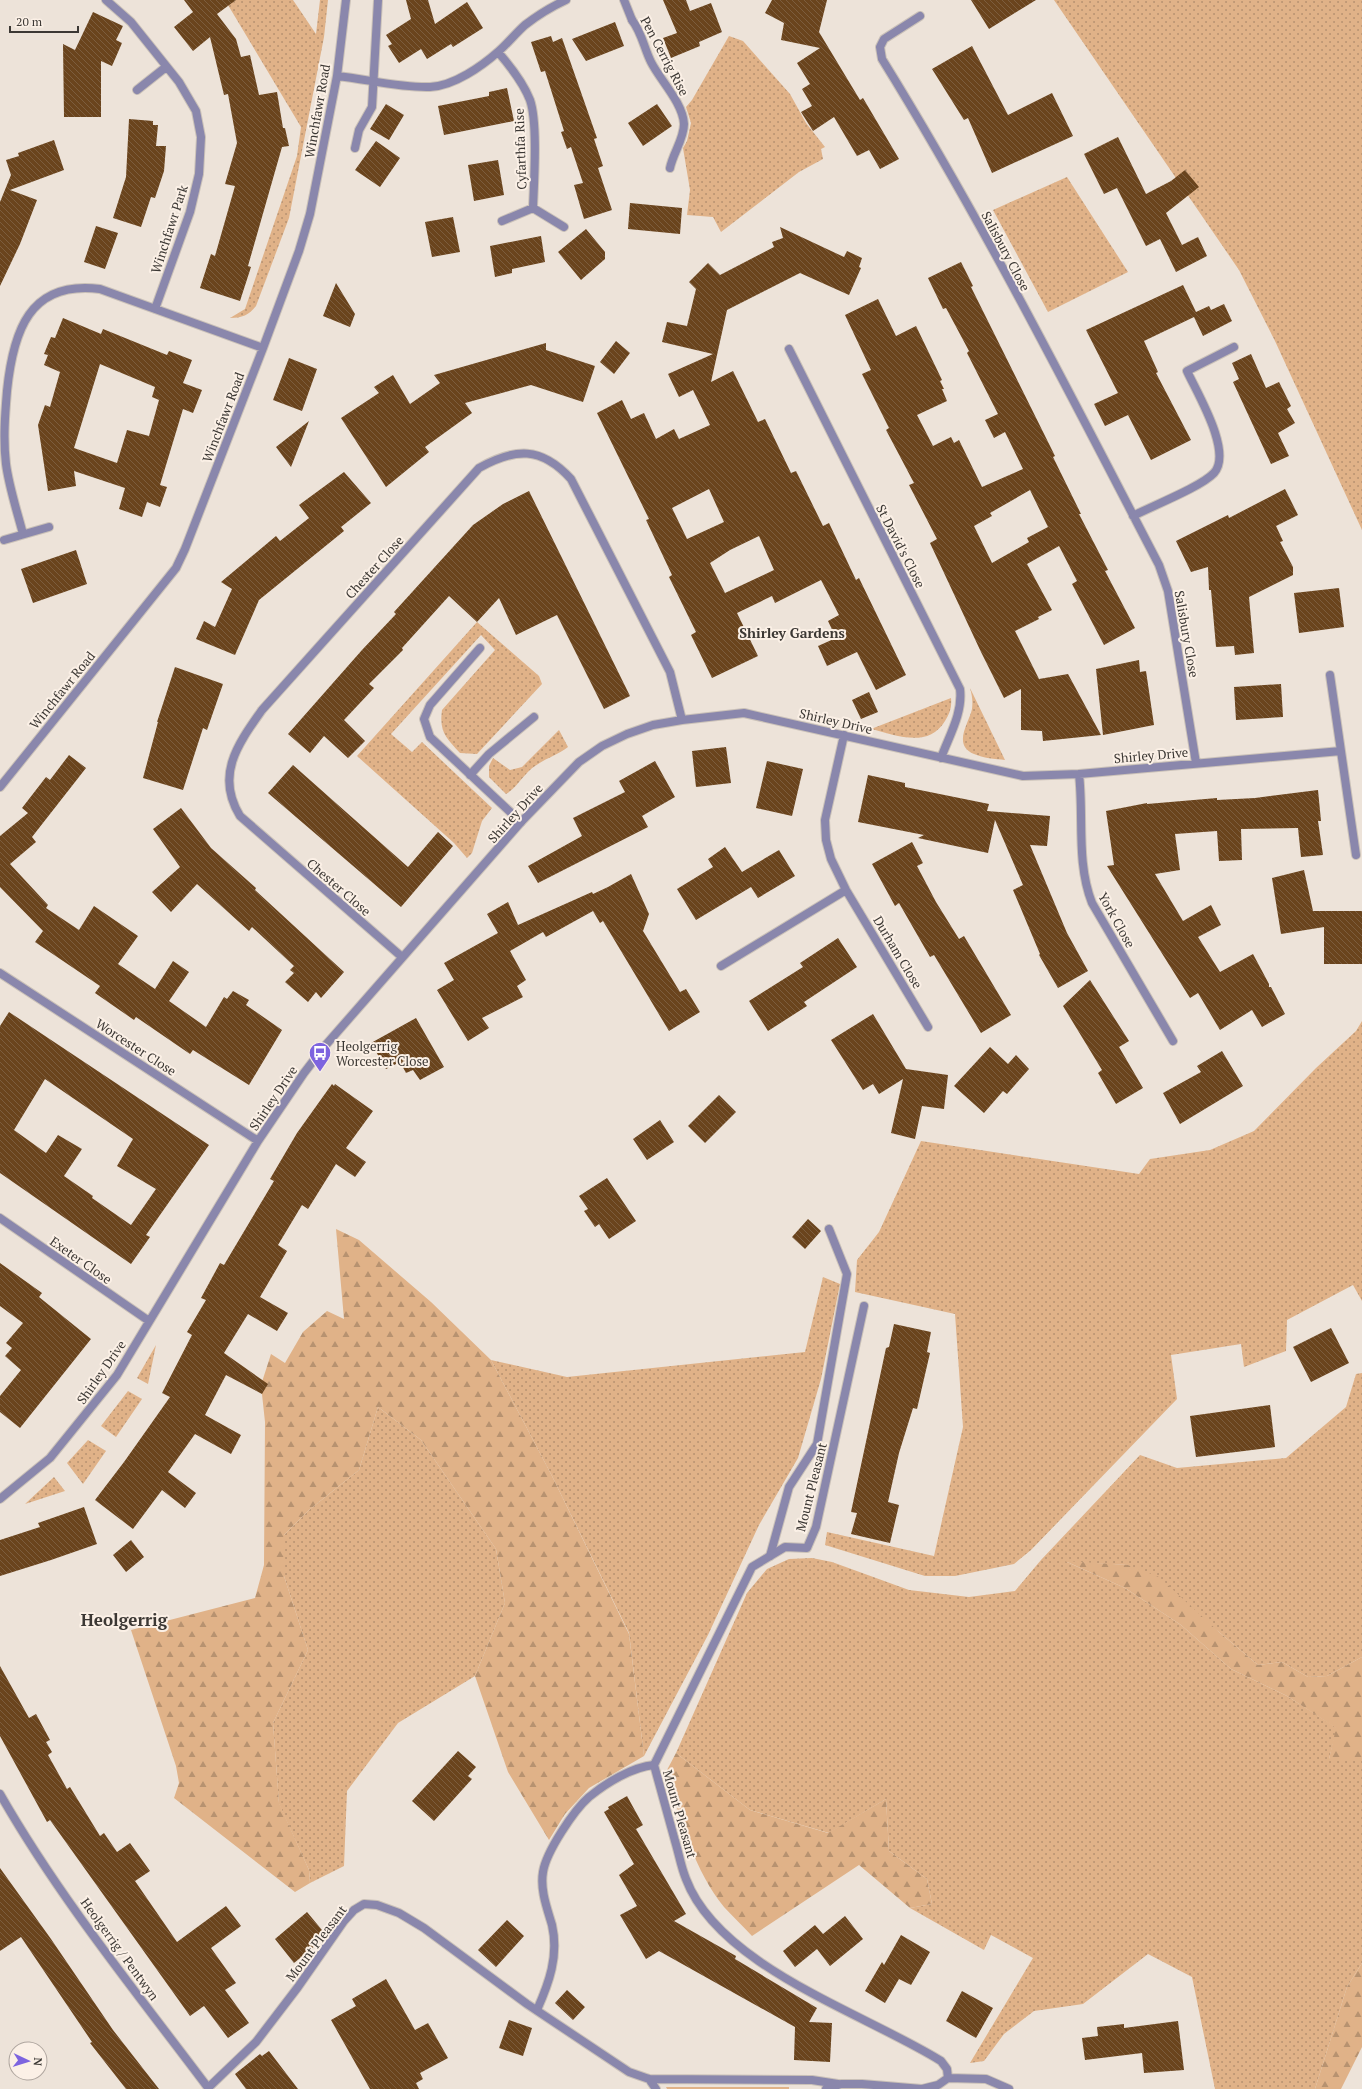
<svg xmlns="http://www.w3.org/2000/svg" width="1362" height="2089" font-family="'PT Serif',serif">
	<style>
		.grass { fill: url(#grass-dots) }
		.forest { fill: url(#forest-firs) }
		.building { fill: url(#building-back-hatch); fill-rule: evenodd }
		.lines { fill: none; stroke-linecap: round; stroke-linejoin: round }
		.lane-casing { stroke: #cac1b8; stroke-width: 10 }
		.street-casing { stroke: #cac1b8; stroke-width: 10 }
		.lane { stroke: #8a87ac; stroke-width: 8 }
		.street { stroke: #8a87ac; stroke-width: 8 }
		.labels { text-anchor: middle; dominant-baseline: central; stroke-width: 4; stroke-linejoin: round; paint-order: stroke }
		.street-label { font-size: 13px; fill: #3c3834; stroke: #fbf0e6 }
		.poi-label { font-size: 13px; fill: #3c3834; stroke: #fbf0e6; text-anchor: start }
		.neighbourhood-label { font-size: 14px; font-weight: bold; fill: #3c3834; stroke: #fbf0e6 }
		.district-label { font-size: 17px; font-weight: bold; fill: #3c3834; stroke: #fbf0e6 }
	</style>
	<defs>
		<pattern id="grass-dots" width="8" height="8" patternUnits="userSpaceOnUse"><rect width="8" height="8" fill="#e0b288"/><path d="M2 2h.1M6 6h.1" fill="none" stroke="#b79270" stroke-width="1.8" stroke-linecap="round"/></pattern>
		<pattern id="forest-firs" width="22" height="20" patternUnits="userSpaceOnUse"><rect width="22" height="20" fill="#e0b288"/><path d="M5 1l3.5 6h-7zM16 11l3.5 6h-7z" fill="#b79270"/></pattern>
		<pattern id="building-back-hatch" width="6" height="6" patternUnits="userSpaceOnUse"><rect width="6" height="6" fill="#6a441d"/><path d="M-1 5l2 2M0 0l6 6M5-1l2 2" fill="none" stroke="#7c5d3e"/></pattern>
	</defs>
	<rect width="100%" height="100%" fill="#ede3d9"/>
	<!-- grass -->
	<path class="grass" d="M225,0H293L316,34L320,0H328L324,37L289,218L256,306C249,315 242,318 230,318L245,309L297,156L301,127Z
		M1054,0H1362V530L1275,341L1239,270Z
		M729,36L743,41L790,94L806,123L825,147L821,149L823,159L799,172L721,232L713,217L687,215L690,190L683,148L687,141L691,123L686,107L692,100Z
		M1067,177L1128,272L1048,312L993,210Z
		M477,622L539,676L542,684L477,754L460,753C446,738 439,732 442,710L495,650L481,635L391,734L412,752L422,742L492,808L482,821L472,853L467,858L454,843L357,756Z
		M970,688L1005,760C995,759 983,758 974,754C952,745 969,723 972,709C973,701 972,695 970,688Z
		M951,698C952,707 950,713 945,721C928,749 896,735 871,729Z
		M559,730L568,747C558,755 546,758 535,766C524,773 518,787 506,794L489,777V766L493,758L510,770L522,767Z
		M1362,1021V1301L1353,1285L1287,1320L1286,1351L1244,1367L1241,1344L1171,1355L1177,1399L1031,1550L1014,1564L955,1576H925L825,1545L827,1532L934,1556L963,1427L955,1314L855,1292L857,1260L879,1232L921,1141L1139,1174L1150,1159L1210,1150L1254,1131L1316,1068L1356,1031Z
		M823,1277L840,1284L821,1379L798,1458L759,1525L708,1635L644,1756L629,1633L552,1476L491,1360L567,1377L805,1352Z
		M156,1345L148,1384L137,1378Z
		M1362,1373V1657L1327,1676L1308,1677L1282,1662L1258,1665L1219,1632L1128,1565L1067,1562L1125,1588L1181,1625L1231,1669L1287,1696L1337,1728L1329,1759H1362V1963L1347,1987L1315,2089H1215L1192,1977L1148,1954L1083,2004L1034,2011L1004,2034L984,2061L970,2063L1033,1958L991,1935L984,1950L910,1908L932,1904L927,1879L889,1851L886,1799L829,1833L750,1810L676,1753L747,1593L767,1569L789,1559L812,1558L832,1562L909,1590L969,1597L1015,1591L1041,1560L1140,1455L1177,1468L1286,1458L1346,1407L1356,1374Z
		M128,1391L142,1399L116,1437L101,1426Z
		M378,1407L421,1440L496,1549L505,1603L475,1676L398,1723L347,1791L344,1866L310,1883L309,1870L279,1804L273,1723L308,1650L284,1576V1535L309,1510L359,1470Z
		M88,1440L106,1451L83,1484L67,1463Z
		M54,1477L65,1491L25,1504Z
		M666,2087H789V2089H667Z"/>
	<!-- forest -->
	<path class="forest" d="M336,1229L359,1240L431,1302L491,1360L552,1476L629,1634L644,1756L589,1788L565,1814L549,1840L508,1772L475,1676L505,1603L496,1549L421,1440L378,1407L359,1470L309,1510L284,1535V1576L308,1650L273,1723L279,1803L309,1870L310,1883L295,1892L174,1798L179,1783L176,1766L131,1630L255,1598L264,1565L265,1422L261,1385L271,1354L285,1363L303,1332L327,1311L344,1319Z
		M1065,1561L1128,1565L1159,1577L1219,1632L1258,1665L1282,1662L1308,1677L1327,1676L1362,1657V1759H1329L1336,1728L1287,1696L1231,1669L1181,1625L1125,1588Z
		M676,1753L750,1810L828,1833L886,1799L889,1851L927,1879L932,1904L910,1908L859,1865L752,1936C743,1926 733,1917 724,1907C694,1870 678,1815 667,1770Z
		M1362,1963V2047L1341,2089H1315L1347,1987Z"/>
	<!-- building -->
	<path class="building" d="M184,0H236L217,14L236,39L241,57L250,55L259,95L277,92L283,128H285L289,146L282,147L248,266L251,267L240,301L200,288L211,254L215,256L235,186L225,184L237,143L228,94L224,95L210,37L193,51L174,27L193,12Z
		M406,0H428L435,24L467,2L483,28L453,47L451,44L427,59L421,49L399,63L388,46L392,44L386,35L411,19Z
		M663,0H686L690,11L711,3L722,32L699,42L700,46L671,58L663,38L677,33Z
		M772,0H827L819,32L860,100L863,98L899,159L880,169L869,150L857,156L834,117L813,131L801,112L812,106L802,89L810,84L797,63L820,48L781,40L784,23L765,13Z
		M971,0H1036L989,29Z
		M93,12L123,26L116,40L122,43L112,66L101,61V117H64L63,44L75,50Z
		M615,22L624,46L586,61L572,39Z
		M551,36L553,42L562,38L597,138L594,139L603,166L598,168L612,210L584,219L574,185L583,183L571,147L567,149L561,132L564,131L545,71L541,72L531,42Z
		M972,46L1008,115L1052,93L1073,136L992,173L968,118L964,120L932,69Z
		M507,88L514,121L444,135L438,106L489,96V92Z
		M386,104L404,115L389,140L370,129Z
		M657,104L672,126L643,146L628,123Z
		M129,119L153,121V125H158L156,146H166L164,171L155,198L151,197L141,227L113,218L126,177Z
		M1118,137L1146,194L1171,181L1185,170L1199,187L1166,213L1182,245L1198,237L1207,256L1176,272L1160,239L1146,246L1117,188L1104,194L1084,154Z
		M54,140L64,170L10,190L37,200L20,244L0,286V202L11,175L6,160L19,156L18,153Z
		M376,141L400,158L380,187L355,170Z
		M498,160L504,195L474,201L468,165Z
		M630,203L682,208L680,234L628,229Z
		M453,217L460,252L432,257L425,222Z
		M96,226L118,233L105,269L84,262Z
		M780,227L844,257L847,251L862,258L859,267L861,268L849,295L800,273L727,310L711,382L733,371L758,422L765,419L791,473L796,471L823,526L829,523L856,580L859,578L906,675L876,690L857,652L827,666L818,646L836,638L828,621L839,615L821,580L775,603L772,596L737,613L758,656L712,678L691,635L696,632L669,577L672,575L646,520L649,519L597,413L622,400L631,419L644,413L656,439L674,429L679,439L710,425L693,390L679,397L668,374L713,354L662,342L667,322L687,326L696,289L689,282L708,263L720,275L774,247L772,242L783,238ZM709,489L724,522L687,539L672,508ZM759,536L774,570L725,593L710,563L730,550Z
		M586,229L605,252V259L581,280L558,252Z
		M541,236L545,262L512,269V273L495,277L490,246Z
		M961,262L973,286L971,287L1055,456L1053,457L1081,514H1079L1108,570L1105,571L1135,628L1104,645L1072,584L1077,581L1059,546L1027,564L1052,610L1038,617L1039,619L1015,631L1039,679L1068,674L1101,735L1043,741L1042,731L1021,730V689L1004,698L981,652L930,543L937,539L909,485L914,483L886,430L889,428L862,374L871,370L845,315L878,299L896,336L916,326L942,380L940,381L944,389H942L947,401L917,415L933,446L951,437L954,443L959,440L982,487L1023,469L1005,432L994,438L985,420L998,414L967,353L969,351L946,308L943,309L928,278ZM1030,490L1048,527L1027,538L1029,542L992,563L974,526L992,516L990,513Z
		M336,283L355,314L350,327L323,316Z
		M1183,285L1196,312L1209,306L1211,310L1224,304L1232,321L1203,336L1194,317L1144,341L1158,372L1156,373L1191,440L1151,460L1128,415L1105,426L1094,404L1118,393L1086,330Z
		M63,318L101,334L103,329L167,355L169,351L192,360L183,383L202,390L193,413L183,409L160,485L167,487L160,507L147,502L142,517L119,509L125,488L74,471L76,486L48,491L38,425L45,405L50,407L60,372L44,365L48,355L44,354L51,337L55,338ZM100,364L155,387L152,397L159,400L149,436L127,430L117,463L74,448Z
		M616,341L630,353L614,374L600,362Z
		M546,343V350L595,366L583,402L531,385L465,403L472,413L425,447L429,452L386,487L341,418L379,393L374,387L393,375L410,404L440,383L434,375Z
		M1251,354L1266,388L1279,382L1291,406L1287,409L1295,423L1278,433L1289,456L1271,464L1233,382L1239,379L1232,363Z
		M289,358L317,369L302,411L273,400Z
		M309,421L291,467L276,447Z
		M344,472L371,503L341,527L344,531L259,600L235,655L196,639L204,621L215,627L232,589L221,582L276,536L280,541L309,518L299,505Z
		M1285,489L1298,515L1276,526L1283,541L1280,542L1293,567V575L1249,597L1254,653L1235,655L1234,646L1216,647L1211,590H1209L1208,567L1191,572L1176,541L1228,515L1229,518Z
		M529,491L630,696L604,709L557,615L516,635L499,598L477,622L449,596L402,648L403,650L369,684L374,688L344,720L365,741L348,758L324,736L310,753L288,734L362,650L396,614L394,612L473,525L503,504Z
		M76,550L87,584L33,603L21,569Z
		M1339,588L1344,627L1299,633L1294,593Z
		M1139,660L1140,672L1146,671L1154,725L1103,735L1096,669Z
		M175,667L223,684L207,730L203,728L183,790L143,778L158,722H157Z
		M1281,684L1283,717L1236,720L1234,687Z
		M869,692L878,712L861,719L852,700Z
		M726,747L731,783L696,787L692,751Z
		M69,755L86,768L32,837L36,842L10,864L48,905L46,908L79,930L94,906L138,936L118,964L155,989L173,961L189,972L169,1001L206,1027L224,997L227,999L233,991L249,1000L246,1005L282,1030L249,1085L193,1050L190,1054L136,1017L134,1020L95,993L100,986L35,942L43,931L0,887V836L28,813L22,808L46,777L50,780Z
		M655,761L675,797L642,816L648,827L538,883L528,866L582,836L573,818L625,792L619,781Z
		M767,761L803,769L792,816L756,808Z
		M293,765L408,867L438,832L453,846L401,907L268,793Z
		M868,775L905,783V787L989,804L987,811L1050,816L1047,846L1030,845L1067,933L1088,971L1058,988L1039,955L1040,954L1013,890L1023,885L995,820L988,853L918,838L924,835L858,822Z
		M1318,790L1321,821H1318L1323,855L1301,857L1298,828L1241,829L1242,860L1219,861L1217,831L1175,834L1180,870L1155,874L1183,921L1211,905L1221,925L1198,937L1220,972L1253,954L1269,984V987H1271L1285,1014L1262,1027L1252,1010L1220,1030L1198,993L1190,998L1107,866L1114,865L1106,811L1147,803V804L1217,798V800L1255,798Z
		M181,808L211,848L256,888L255,890L344,972L321,998L316,992L308,1002L285,982L294,973L290,970L294,966L252,927L249,931L197,884L171,912L152,892L180,867L153,829Z
		M912,842L923,863L917,866L936,902L959,939L964,936L1011,1015L981,1033L934,955L930,957L899,903L895,906L872,864Z
		M725,847L742,872L779,850L795,876L758,898L751,887L696,920L677,889L713,867L708,859Z
		M1304,870L1313,911H1362V964H1324V927L1281,934L1272,878Z
		M631,874L649,914L643,931L680,992L686,989L700,1012L669,1031L603,921L600,923L593,911L546,937L543,932L510,951L526,980L517,986L523,997L482,1018L489,1028L468,1041L437,990L454,980L444,963L498,933L487,914L508,902L518,925L592,892L593,894L608,887Z
		M838,938L857,967L804,1002L807,1006L768,1031L749,1001L803,967L800,963Z
		M1090,980L1129,1041L1119,1047L1143,1088L1116,1104L1098,1073L1102,1070L1063,1006Z
		M9,1012L209,1145L146,1235L150,1237L131,1264L0,1173V1026ZM45,1079L133,1139L117,1166L156,1189L131,1225L92,1198L93,1196L64,1176L82,1149L58,1135L46,1153L14,1130Z
		M873,1014L906,1069L948,1075L944,1109L922,1106L915,1139L891,1133L903,1079L879,1094L873,1084L863,1090L831,1040Z
		M416,1018L444,1067L420,1080L413,1070L406,1073L400,1062L386,1069L371,1043Z
		M990,1047L1008,1064L1016,1055L1029,1069L1007,1094L1003,1091L984,1113L954,1086Z
		M1222,1051L1243,1086L1180,1124L1163,1093L1201,1072L1197,1066Z
		M332,1084L334,1086L335,1084L373,1111L346,1148L366,1162L355,1177L336,1164L308,1209L302,1205L278,1245L287,1251L260,1297L288,1313L277,1331L248,1314L224,1353L268,1384L262,1394L226,1375L205,1415L241,1435L231,1454L195,1434L168,1472L196,1493L185,1508L162,1490L133,1529L95,1500L124,1462L170,1397L162,1393L192,1335L187,1332L206,1300L201,1298L220,1263L224,1265L274,1181L270,1179L297,1133Z
		M719,1095L736,1112L705,1143L688,1126Z
		M660,1120L674,1142L647,1160L633,1139Z
		M607,1178L636,1221L609,1239L599,1224L595,1227L584,1211L588,1209L579,1196Z
		M808,1219L821,1231L805,1249L792,1237Z
		M0,1263L42,1293L39,1297L91,1339L20,1428L0,1412V1396L21,1370L5,1356L12,1348L6,1343L23,1323L0,1306Z
		M894,1324L931,1332L927,1352L930,1353L917,1409L913,1408L899,1453L888,1502L899,1505L890,1543L851,1534L857,1513L851,1512L886,1348L889,1347Z
		M1331,1328L1349,1363L1311,1382L1293,1347Z
		M1270,1405L1275,1447L1196,1457L1190,1416Z
		M84,1507L97,1544L51,1560L0,1576V1540L40,1527L38,1523Z
		M131,1540L144,1557L126,1572L113,1555Z
		M0,1666L29,1718L36,1714L50,1740L46,1742L52,1752L48,1755L67,1789L70,1787L100,1836L104,1833L117,1852L130,1843L150,1871L135,1881L177,1942L226,1906L241,1926L211,1948L236,1983L225,1990L249,2023L228,2038L204,2006L190,2016L50,1820L47,1822L0,1736Z
		M458,1751L476,1767L468,1776L472,1779L434,1821L412,1801Z
		M627,1796L643,1825L636,1829L686,1914L674,1921L736,1956L735,1959L817,2008L809,2022L832,2023L830,2062L794,2060L795,2027L659,1951L646,1959L620,1915L637,1906L619,1875L634,1864L604,1812L609,1809L608,1807Z
		M0,1868L51,1939L113,2030L159,2089H126L90,2043L92,2042L21,1937L0,1951Z
		M307,1912L327,1936L294,1963L275,1939Z
		M845,1916L863,1939L830,1966L817,1949L795,1967L783,1951L815,1925L823,1934Z
		M507,1920L524,1936L496,1967L478,1950Z
		M901,1935L930,1952L911,1985L899,1979L885,2003L865,1991L882,1962L884,1965Z
		M386,1979L415,2030L428,2023L448,2058L420,2073L423,2079L416,2083L419,2089H370L331,2020L356,2006L352,1999Z
		M567,1990L585,2007L573,2020L555,2003Z
		M962,1991L993,2008L976,2038L946,2021Z
		M509,2020L532,2028L523,2056L499,2048Z
		M1178,2021L1184,2070L1144,2073L1142,2053L1085,2060L1082,2038L1098,2036L1097,2027L1124,2024V2028Z
		M269,2051L298,2089H246L235,2074L260,2054L262,2056Z"/>
	<g class="lines">
		<!-- lane casing -->
		<g class="lane-casing">
			<path id="lane" d="M632,20C642,33 644,48 651,62C660,80 683,103 684,124C684,139 673,153 670,168
				M355,148L359,130L372,107L378,0
				M480,648L430,705L424,719L430,737L521,822
				M470,775L489,754L534,717
				M770,1556L789,1487L817,1444L847,1274L829,1229
				M537,2010C549,1983 559,1956 552,1925C547,1908 540,1890 543,1872C546,1852 574,1810 589,1797C606,1783 632,1767 654,1765"/>
		</g>
		<!-- street casing -->
		<g class="street-casing">
			<path id="street" d="M106,0L131,22L179,82L196,111L201,137L199,174L190,212L155,309
				M624,0L632,20
				M920,16L884,39L880,47L882,59C983,222 1070,394 1159,565L1168,591L1196,763
				M498,52C511,67 523,82 530,100C538,123 534,182 533,208L564,227
				M337,76C367,79 399,88 430,87C454,86 482,66 499,51C508,43 516,33 525,25C538,15 551,7 566,0
				M137,90L166,67
				M502,221L533,208
				M789,349L960,689C963,713 949,736 941,758
				M1133,516C1152,506 1201,487 1214,473C1233,452 1197,393 1187,371L1234,347
				M23,534C17,511 9,487 6,464C3,439 5,415 7,391C13,332 29,280 100,289L263,348
				M4,540L49,527
				M1330,675L1356,855
				M844,735L825,820L826,840L831,859L846,890L928,1027
				M1079,774C1084,817 1076,862 1092,903L1173,1041
				M0,787L176,568L185,549L263,348L299,251L310,214L337,76L346,0
				M402,957L240,816C215,775 238,744 262,710L479,468C515,448 541,446 571,479L670,672L682,720
				M721,966L846,890
				M0,973L258,1141
				M0,1218L149,1321
				M0,1499L50,1458L117,1375L258,1141L304,1073L324,1047L521,822L579,762L602,746L627,734L653,725L682,720L744,713L1023,776L1079,774L1341,751
				M0,1794C60,1899 137,1993 209,2089
				M948,2078L986,2079L1009,2089
				M649,2079L656,2089
				M208,2088L256,2042L298,1987L344,1921L354,1910L364,1904L377,1905L399,1913L424,1928L527,2004L629,2072L649,2079L812,2080L838,2084
				M826,2089L841,2084H862L922,2089L938,2085L948,2078L947,2069L941,2061C866,2014 719,1967 686,1879C681,1867 679,1854 675,1841C668,1816 661,1790 654,1765L752,1567L785,1547L807,1548L816,1527L864,1306"/>
		</g>
		<!-- lane -->
		<use href="#lane" class="lane"/>
		<!-- street -->
		<use href="#street" class="street"/>
	</g>
	<!-- icons -->
	<defs>
		<g id="bus-pin" transform="scale(1.15)"><path d="M0 17L-7.5 6A9.5 9.5 0 1 1 7.5 6Z" fill="#7d64df" stroke="#fbf0e6"/><path d="M-5-6H5V4H4V6H2V4H-2V6H-4V4H-5ZM-3.5-4V0h7V-4ZM-3.5 1.2v1.5H-2V1.2ZM2 1.2v1.5H3.5V1.2Z" fill="#fff"/></g>
	</defs>
	<g fill-rule="evenodd">
		<use href="#bus-pin" x="320" y="1053"/>
	</g>
	<g class="labels">
		<!-- street labels -->
		<g class="street-label">
			<text transform="translate(665 56) rotate(62)">Pen Cerrig Rise</text>
			<text transform="translate(317 111) rotate(-80)">Winchfawr Road</text>
			<text transform="translate(520 149) rotate(-92)">Cyfarthfa Rise</text>
			<text transform="translate(169 229) rotate(-72)">Winchfawr Park</text>
			<text transform="translate(1006 251) rotate(62)">Salisbury Close</text>
			<text transform="translate(223 417) rotate(-69)">Winchfawr Road</text>
			<text transform="translate(901 546) rotate(63)">St David's Close</text>
			<text transform="translate(374 567) rotate(-48)">Chester Close</text>
			<text transform="translate(1187 634) rotate(80)">Salisbury Close</text>
			<text transform="translate(62 690) rotate(-51)">Winchfawr Road</text>
			<text transform="translate(836 721) rotate(13)">Shirley Drive</text>
			<text transform="translate(1151 755) rotate(-5)">Shirley Drive</text>
			<text transform="translate(515 813) rotate(-48)">Shirley Drive</text>
			<text transform="translate(339 887) rotate(41)">Chester Close</text>
			<text transform="translate(1117 920) rotate(61)">York Close</text>
			<text transform="translate(898 952) rotate(59)">Durham Close</text>
			<text transform="translate(136 1047) rotate(33)">Worcester Close</text>
			<text transform="translate(273 1098) rotate(-56)">Shirley Drive</text>
			<text transform="translate(81 1260) rotate(35)">Exeter Close</text>
			<text transform="translate(101 1372) rotate(-55)">Shirley Drive</text>
			<text transform="translate(811 1487) rotate(-76)">Mount Pleasant</text>
			<text transform="translate(680 1814) rotate(74)">Mount Pleasant</text>
			<text transform="translate(316 1943) rotate(-53)">Mount Pleasant</text>
			<text transform="translate(120 1949) rotate(54)">Heolgerrig / Pentwyn</text>
		</g>
		<!-- poi labels -->
		<g class="poi-label">
			<text x="336" y="1046">Heolgerrig<tspan x="336" dy="15">Worcester Close</tspan></text>
		</g>
		<!-- neighbourhood labels -->
		<g class="neighbourhood-label">
			<text x="792" y="632">Shirley Gardens</text>
		</g>
		<!-- district labels -->
		<g class="district-label">
			<text x="124" y="1619">Heolgerrig</text>
		</g>
	</g>
	<!-- north arrow -->
	<g transform="translate(28 2061) rotate(94)"><circle r="19" fill="#fbf0e6" stroke="#afa69f"/>
	<path d="M0-3L7 15L0 10L-7 15Z" fill="#7d64df"/>
	<text y="-6" font-size="11" font-weight="bold" text-anchor="middle" fill="#3c3834">N</text>
	</g>
	<!-- scale -->
	<path d="M10 26v6h68v-6" fill="none" stroke="#3c3834" stroke-width="2"/>
	<text x="16" y="26" font-size="12" fill="#3c3834" stroke="#fbf0e6" stroke-width="3" paint-order="stroke">20 m</text>
</svg>
